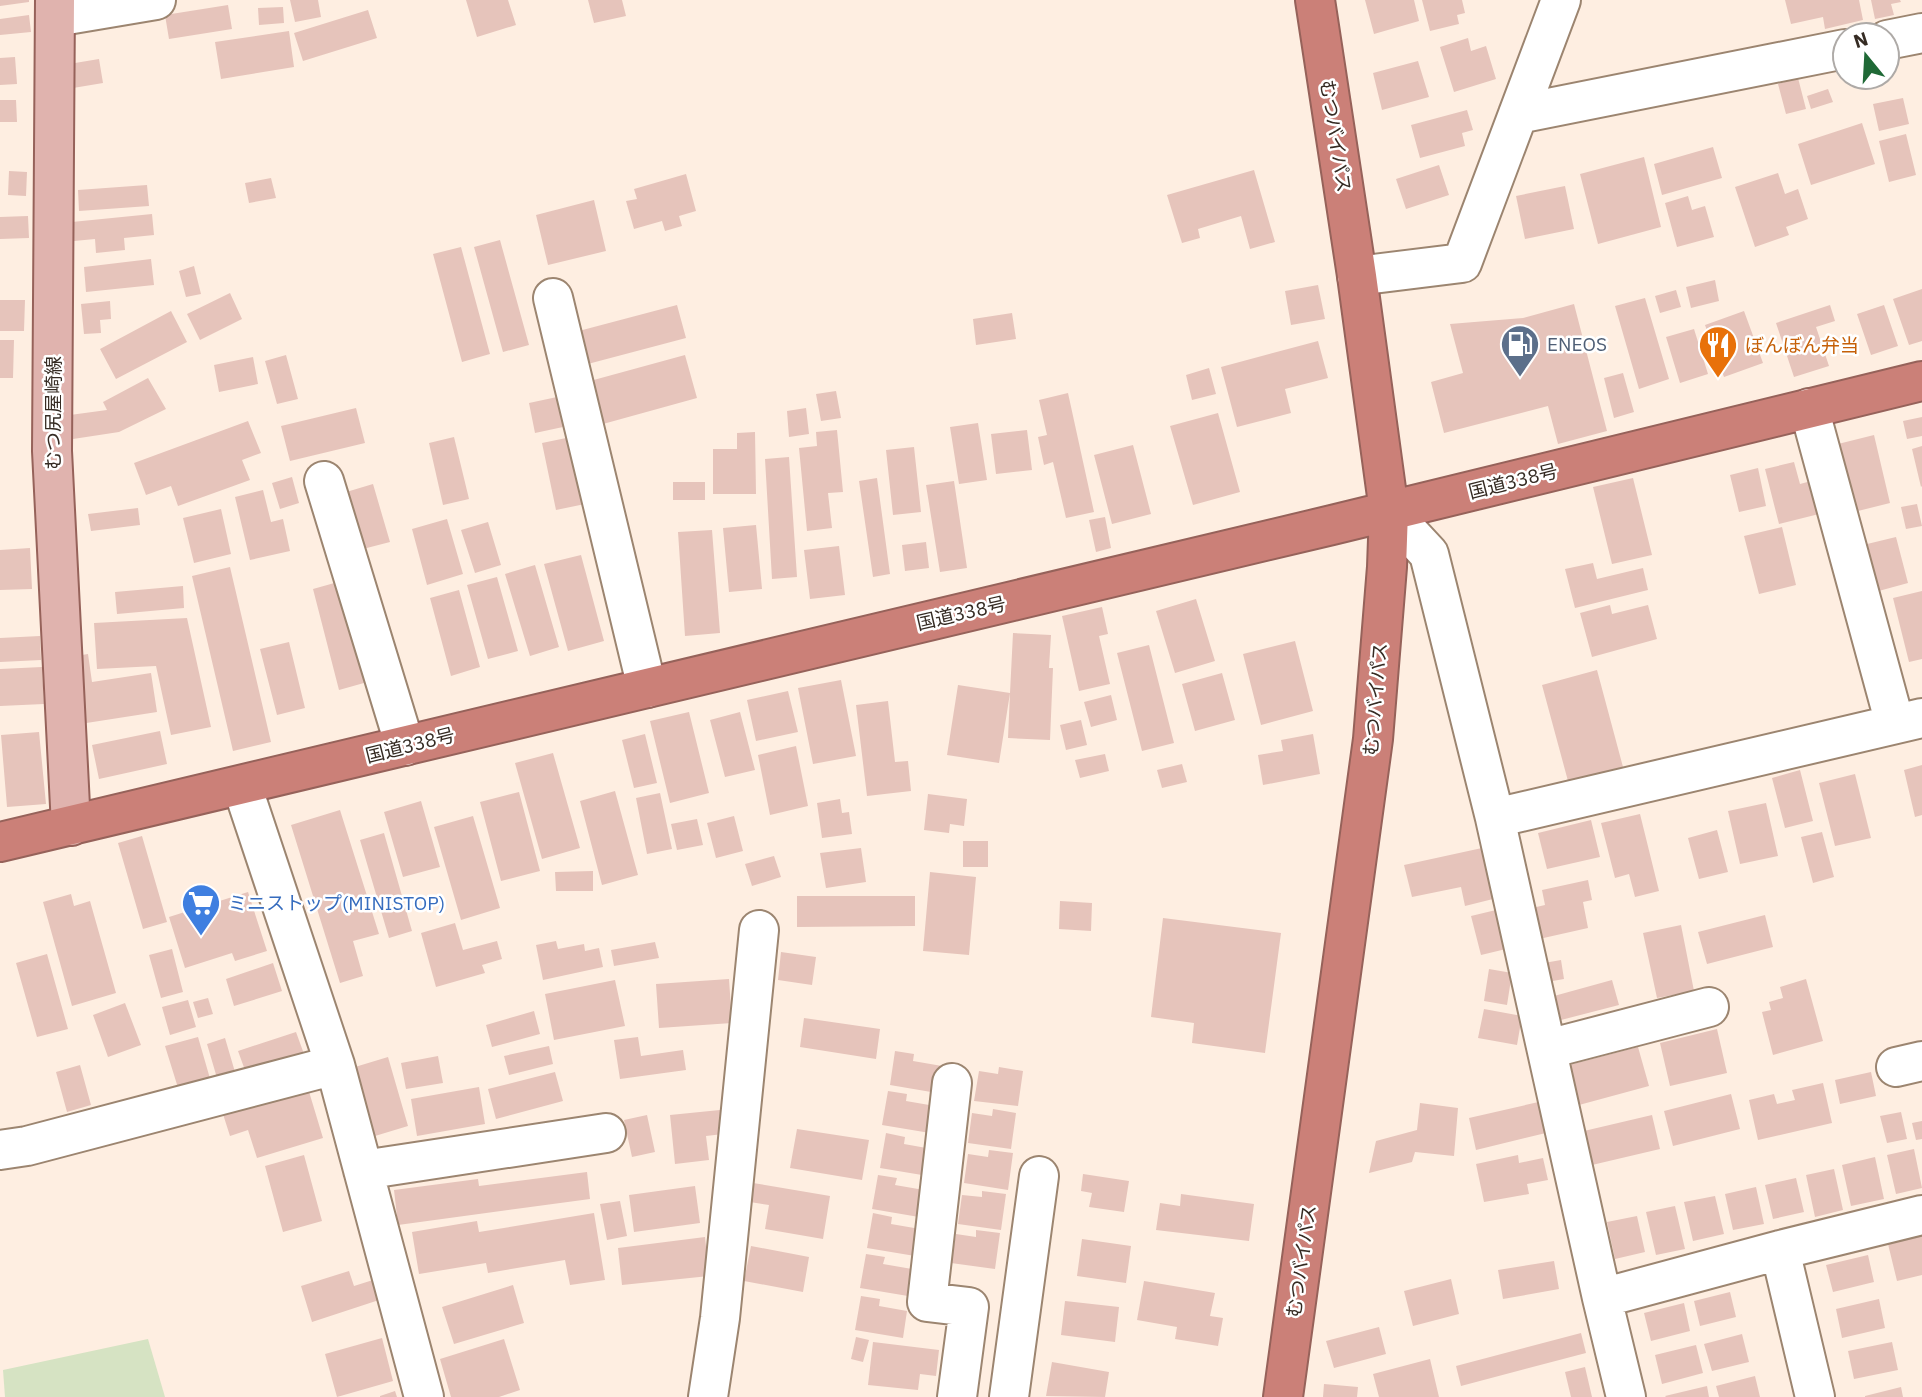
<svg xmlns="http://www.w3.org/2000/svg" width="1922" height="1397" font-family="'IBM Plex Sans','Noto Sans JP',sans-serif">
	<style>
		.green { fill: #d6e3c3 }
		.building { fill: #e6c4bb }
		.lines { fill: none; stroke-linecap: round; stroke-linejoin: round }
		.minor-casing { stroke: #9c8570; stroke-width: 42 }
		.major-casing { stroke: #96625a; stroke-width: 42 }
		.highway-casing { stroke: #96625a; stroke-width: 42 }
		.minor { stroke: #fff; stroke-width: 38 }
		.major { stroke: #e0b3ae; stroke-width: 38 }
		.highway { stroke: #cb8078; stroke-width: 38 }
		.labels { text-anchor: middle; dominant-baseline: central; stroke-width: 5; stroke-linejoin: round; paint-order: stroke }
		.street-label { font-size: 19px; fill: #352b23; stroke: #fff }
		.service-label { font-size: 19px; fill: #4e5e75; stroke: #fff; text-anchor: start }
		.food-label { font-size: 19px; fill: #c56008; stroke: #fff; text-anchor: start }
		.shop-label { font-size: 19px; fill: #366cbe; stroke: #fff; text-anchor: start }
	</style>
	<rect width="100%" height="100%" fill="#feeee1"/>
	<!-- green -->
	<path class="green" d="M148,1339L165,1397H5L3,1370Z"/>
	<!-- building -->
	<path class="building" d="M0,0H29V2L0,6Z
		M290,0H318L321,17L295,22Z
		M466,0H508L516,25L477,37Z
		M588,0H622L626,16L594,23Z
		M1365,0H1414L1419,21L1374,34Z
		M1422,0H1462L1465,13L1457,15L1459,24L1430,31Z
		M1785,0H1859L1863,20L1825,29L1823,17L1791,24Z
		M1871,0H1900L1901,2L1891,4L1894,15L1875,19Z
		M228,5L232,29L169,39L165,15Z
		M283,7L284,23L259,25L258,8Z
		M368,10L377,38L303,61L294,33Z
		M29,15L31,32L0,35V19Z
		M289,31L294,67L221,79L215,42Z
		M1468,38L1471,51L1486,46L1496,79L1454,92L1440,47Z
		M15,57L17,84L0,85V58Z
		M99,59L103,83L73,88L69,64Z
		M1418,61L1429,97L1382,110L1373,73Z
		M1798,78L1806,109L1786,114L1778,84Z
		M1828,89L1833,102L1811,109L1807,96Z
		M1903,98L1909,124L1879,131L1873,104Z
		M0,100H16L17,122H0Z
		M1467,110L1473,130L1462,133L1465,146L1420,158L1411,125Z
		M1862,123L1875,164L1811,185L1798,144Z
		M1906,134L1916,175L1889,182L1879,141Z
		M1713,147L1722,178L1662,195L1654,164Z
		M1644,157L1661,227L1598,244L1580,174Z
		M1439,165L1449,195L1406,209L1396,179Z
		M1254,170L1275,242L1250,249L1241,216L1198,229L1200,238L1182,243L1167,195Z
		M9,171L27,172L26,196L8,195Z
		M1778,173L1785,194L1798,189L1808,219L1786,227L1789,235L1755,247L1735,187Z
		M686,174L696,211L679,216L682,226L665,231L662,221L634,229L626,201L637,199L634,189Z
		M271,178L276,198L249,203L245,183Z
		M147,185L149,206L79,211L78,190Z
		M1565,186L1574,229L1525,239L1516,196Z
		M1688,196L1692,210L1705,206L1714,237L1677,247L1665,203Z
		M594,200L606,251L548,265L536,215Z
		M152,214L154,235L124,238L125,250L96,253L95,239L74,241L72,222Z
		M28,216L29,238L0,239V217Z
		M500,240L529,345L503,352L474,247Z
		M461,247L490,354L462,362L433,254Z
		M151,259L154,285L86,292L84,267Z
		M194,266L201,294L186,297L179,271Z
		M1715,280L1719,301L1691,308L1686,287Z
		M1318,285L1325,319L1291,325L1285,291Z
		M1922,289V341L1909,345L1893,299Z
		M1676,290L1681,307L1660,313L1655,296Z
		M230,293L242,319L200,340L187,314Z
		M1645,298L1669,379L1639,389L1615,306Z
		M0,300H25L24,331H0Z
		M110,301L111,319L100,320L101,333L84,334L81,304Z
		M1574,304L1607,431L1558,444L1548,406L1444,433L1431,382L1463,373L1450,324L1523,318Z
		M677,305L686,338L584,365L575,332Z
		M1830,305L1835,321L1816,327L1829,366L1794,377L1776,323Z
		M1884,305L1898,346L1871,355L1857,314Z
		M171,311L187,342L116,379L100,349Z
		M1744,311L1763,363L1724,377L1705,325Z
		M1012,313L1016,339L976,345L973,319Z
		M1694,329L1708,374L1680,383L1666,337Z
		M0,340H14L13,378H0Z
		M1318,341L1328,378L1285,389L1291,413L1237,427L1221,367Z
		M286,355L298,399L277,404L265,361Z
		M685,355L697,398L603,424L590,381Z
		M253,357L258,384L219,392L214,365Z
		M1209,368L1216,394L1192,400L1186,375Z
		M1623,373L1634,412L1614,418L1604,378Z
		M148,378L166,409L119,432L73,439L70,415L107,410L103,402Z
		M836,391L841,418L821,421L816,394Z
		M1068,393L1094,512L1066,518L1053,462L1044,465L1038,437L1047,435L1039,400Z
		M557,397L563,427L535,433L529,403Z
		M356,408L365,443L290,461L281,426Z
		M806,408L809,434L789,437L787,411Z
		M1218,413L1240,492L1193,505L1170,426Z
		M1922,417V436L1907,439L1903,421Z
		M248,421L261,453L242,460L250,480L178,506L171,486L146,495L134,463Z
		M978,423L987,480L959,484L950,427Z
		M837,430L843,492L828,493L832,528L807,531L799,448L817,446L816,432Z
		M1027,430L1032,470L996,474L991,434Z
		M755,432L756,494H713V449H737V433Z
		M1874,435L1890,503L1854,512L1838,444Z
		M454,437L469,499L443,505L429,443Z
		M571,437L585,504L556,510L542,443Z
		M1133,445L1151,514L1112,524L1094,455Z
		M1922,446V486L1921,487L1912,449Z
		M914,447L921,512L893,515L886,450Z
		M789,457L797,577L772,579L765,459Z
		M1794,462L1800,484L1815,480L1823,513L1779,524L1765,469Z
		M1758,468L1766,506L1739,512L1730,475Z
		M292,477L299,503L280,509L272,483Z
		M877,478L890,574L873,577L859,481Z
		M1633,478L1652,555L1612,564L1593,487Z
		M954,481L967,568L940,572L926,485Z
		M673,482H705V500H673Z
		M373,484L390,542L359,550L343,493Z
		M263,490L271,522L283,519L290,551L250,560L235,497Z
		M1917,504L1922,526L1906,529L1901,507Z
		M138,508L140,525L91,531L88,514Z
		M221,509L231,554L194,563L183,518Z
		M1105,517L1111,548L1096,552L1089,520Z
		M447,519L463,574L427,585L412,529Z
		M488,522L501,565L475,573L461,530Z
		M756,525L762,589L729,592L723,528Z
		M1782,527L1796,585L1759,594L1744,536Z
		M712,530L720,633L685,636L678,532Z
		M1896,537L1908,583L1875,592L1863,545Z
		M926,542L929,568L905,571L902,545Z
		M839,546L845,595L810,599L804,550Z
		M30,548L32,589L0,590V550Z
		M581,555L604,641L568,651L544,564Z
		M1593,563L1597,579L1643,568L1648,590L1575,608L1565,569Z
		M535,565L559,647L530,656L505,574Z
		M230,567L271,742L233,751L192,576Z
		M497,577L518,651L488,659L467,585Z
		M345,580L371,681L339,690L313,589Z
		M183,586L184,608L117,614L115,592Z
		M459,590L480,667L451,676L430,598Z
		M1922,591V659L1909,662L1893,598Z
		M1196,599L1215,661L1175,673L1156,611Z
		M1610,605L1612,614L1648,605L1657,639L1592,657L1580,613Z
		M1102,607L1108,634L1099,636L1110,684L1079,691L1062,616Z
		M187,618L211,727L171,735L156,666L97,669L94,623Z
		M1013,633L1051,635L1049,668H1053L1050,740L1008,738L1010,693L999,763L947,755L958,685L1010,693Z
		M40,636L41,660L0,662V638Z
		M1295,641L1313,711L1261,725L1243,654Z
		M289,642L305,708L277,715L260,649Z
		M1149,645L1174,743L1142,751L1117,653Z
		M88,654L92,682L151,673L157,712L80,724L70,657Z
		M42,667L44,704L0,706V669Z
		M1597,670L1623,767L1568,781L1542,685Z
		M1222,673L1235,720L1195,731L1182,684Z
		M841,680L856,756L813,764L798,688Z
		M788,691L798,732L756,741L747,700Z
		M1111,695L1117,720L1091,727L1084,702Z
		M888,701L895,762L908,761L911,791L867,796L856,705Z
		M689,712L709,793L670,803L650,721Z
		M740,712L755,770L725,777L710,720Z
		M1081,720L1087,745L1066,750L1060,725Z
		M160,731L167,764L99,779L92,745Z
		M39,732L46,804L7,807L1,735Z
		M645,734L657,783L634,788L622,740Z
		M1313,734L1320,774L1263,785L1258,755L1283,751L1281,740Z
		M796,746L808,806L770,815L758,755Z
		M553,753L580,848L542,859L515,763Z
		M1105,754L1109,771L1080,778L1075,760Z
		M1182,764L1187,782L1162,788L1157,770Z
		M1922,765V815L1915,817L1904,770Z
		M1800,770L1813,821L1785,828L1772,778Z
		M1855,774L1871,838L1835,846L1819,783Z
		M615,791L638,875L602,885L580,801Z
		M519,792L540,871L501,881L480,802Z
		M660,793L672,849L647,854L636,798Z
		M928,794L967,799L964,826L950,824L949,833L924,830Z
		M840,799L842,813L849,812L852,834L822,838L817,803Z
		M421,801L440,867L403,877L384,812Z
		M1766,803L1778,856L1740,864L1728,811Z
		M340,810L379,934L353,941L363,976L340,983L291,825Z
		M1640,814L1659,891L1635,897L1629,874L1615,878L1601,823Z
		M473,816L500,908L461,920L434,827Z
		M734,816L743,851L716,858L707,823Z
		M697,819L703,845L677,850L671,824Z
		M1591,820L1600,857L1547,869L1538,833Z
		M1717,830L1728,872L1699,879L1688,838Z
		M1822,832L1834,877L1813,883L1801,837Z
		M384,833L412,931L389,938L360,840Z
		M142,836L167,922L143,929L118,843Z
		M963,841H988V867H963Z
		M861,848L866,882L826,888L820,853Z
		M1482,848L1493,899L1465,906L1461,887L1412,897L1404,865Z
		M774,856L781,877L752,886L745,864Z
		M593,871V891H556L555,872Z
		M930,872L976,877L969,955L923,951Z
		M1588,880L1592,900L1583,902L1588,928L1539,939L1532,908L1545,905L1542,890Z
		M248,892L267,951L235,961L232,953L185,968L169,917Z
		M71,894L74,906L90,901L116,993L72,1006L43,902Z
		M797,896H915V926L797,927Z
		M1060,901L1092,903L1091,931L1059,929Z
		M1496,910L1506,949L1481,955L1471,916Z
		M1765,915L1773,947L1707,964L1698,932Z
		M1163,918L1281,933L1265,1053L1192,1043L1194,1023L1151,1017Z
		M455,923L463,950L497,941L502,959L482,965L485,973L436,987L421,933Z
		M1681,925L1694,991L1657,998L1643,933Z
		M556,941L558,949L584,944L585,951L599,948L603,967L543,980L536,945Z
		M655,942L659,958L614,966L611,950Z
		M172,949L183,992L161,998L149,955Z
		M781,952L816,957L812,985L778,980Z
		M47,954L68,1029L37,1037L16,963Z
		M1561,960L1564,979L1547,982L1544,963Z
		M273,963L282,991L234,1006L226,979Z
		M1489,969L1512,973L1507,1005L1484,1001Z
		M729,979L732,1023L659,1028L656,984Z
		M1806,979L1823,1041L1773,1055L1762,1012L1771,1010L1769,1002L1783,998L1780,987Z
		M615,980L625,1026L554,1040L545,994Z
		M1612,980L1619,1005L1561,1020L1554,996Z
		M208,998L213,1014L198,1018L193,1002Z
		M188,1000L196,1027L170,1035L162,1007Z
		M125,1003L141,1045L108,1057L93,1015Z
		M1484,1009L1522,1016L1517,1045L1478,1038Z
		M534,1011L540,1034L492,1047L486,1025Z
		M804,1018L880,1029L876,1059L800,1047Z
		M1717,1029L1727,1073L1670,1086L1660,1043Z
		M296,1032L304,1054L246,1073L238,1051Z
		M198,1037L211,1082L179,1091L165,1046Z
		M638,1037L641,1056L683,1050L686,1070L620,1079L614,1040Z
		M225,1038L235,1072L217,1078L207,1044Z
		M549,1046L553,1064L509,1075L504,1056Z
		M1638,1047L1649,1086L1579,1105L1569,1065Z
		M895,1051L914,1054L913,1061L942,1066L937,1093L890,1085Z
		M438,1056L443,1083L406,1089L401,1063Z
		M388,1057L408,1126L375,1136L355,1067Z
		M80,1065L91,1105L67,1112L56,1072Z
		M999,1067L1023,1071L1018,1106L974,1101L979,1071L998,1074Z
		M555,1072L563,1101L496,1119L488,1089Z
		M1871,1072L1876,1096L1840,1104L1835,1080Z
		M1823,1083L1832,1123L1758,1140L1749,1100L1774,1094L1777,1104L1795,1100L1792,1090Z
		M307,1085L323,1138L257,1158L248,1130L230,1136L222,1111Z
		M479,1087L485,1124L417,1136L411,1099Z
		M888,1091L907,1094L906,1101L935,1106L930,1133L882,1125Z
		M1731,1094L1740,1129L1673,1146L1664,1111Z
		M1543,1101L1550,1132L1476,1150L1469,1118Z
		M1420,1103L1458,1108L1454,1156L1415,1152L1412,1162L1369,1173L1376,1141L1417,1130Z
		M993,1109L1016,1113L1011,1149L968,1143L972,1113L992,1116Z
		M720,1110L723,1134L706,1136L709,1160L675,1164L670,1115Z
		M1901,1112L1907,1139L1887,1143L1880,1116Z
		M647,1115L655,1152L632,1157L624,1120Z
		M1652,1115L1660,1149L1592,1165L1584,1131Z
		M1922,1121V1139L1916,1140L1912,1123Z
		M797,1129L869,1140L862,1180L790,1168Z
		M886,1133L905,1137L904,1144L932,1149L928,1176L880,1168Z
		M1914,1149L1922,1188L1896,1194L1887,1155Z
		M989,1150L1013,1153L1008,1190L964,1183L968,1154L988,1157Z
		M304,1155L322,1221L283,1232L265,1166Z
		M1518,1155L1519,1163L1543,1158L1548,1180L1527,1184L1529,1194L1484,1202L1476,1164Z
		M1875,1157L1884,1199L1851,1206L1842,1165Z
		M1834,1169L1843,1210L1815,1217L1806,1175Z
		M587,1172L590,1199L398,1225L394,1190L478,1179L479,1186Z
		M1083,1174L1129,1181L1124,1212L1089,1207L1092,1193L1081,1191Z
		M878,1175L897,1178L895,1185L924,1190L919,1217L872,1209Z
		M1796,1178L1804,1212L1773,1219L1765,1185Z
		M753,1183L830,1196L823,1239L765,1229L769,1205L750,1202Z
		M695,1186L700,1223L634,1232L629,1195Z
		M1756,1187L1764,1224L1733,1230L1725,1194Z
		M982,1191L1006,1194L1001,1230L958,1224L962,1195L982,1197Z
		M1181,1194L1254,1204L1249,1241L1156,1230L1160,1203L1180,1206Z
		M1715,1196L1724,1234L1693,1241L1684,1202Z
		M620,1201L627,1236L607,1240L600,1204Z
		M1675,1206L1685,1249L1656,1255L1646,1212Z
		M594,1213L605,1280L570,1285L565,1260L488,1273L486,1263L419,1274L412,1232L477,1221L479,1232Z
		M873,1213L892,1217L891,1224L920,1229L915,1256L867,1248Z
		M1637,1216L1645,1252L1615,1259L1607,1222Z
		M976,1230L1000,1233L995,1269L951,1263L956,1234L976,1237Z
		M1922,1236V1275L1897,1281L1888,1244Z
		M705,1237L709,1276L622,1285L618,1248Z
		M1082,1239L1131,1246L1126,1283L1077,1276Z
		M751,1246L809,1257L803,1292L744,1281Z
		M866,1254L885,1257L883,1264L912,1269L908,1296L860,1288Z
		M1868,1255L1874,1282L1833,1292L1826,1265Z
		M1554,1261L1559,1289L1503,1299L1498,1270Z
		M349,1271L354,1286L373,1280L379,1300L312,1322L301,1286Z
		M1451,1279L1459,1314L1413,1326L1404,1291Z
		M1144,1281L1215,1293L1210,1316L1223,1318L1218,1346L1175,1339L1177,1327L1137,1320Z
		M513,1285L524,1323L454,1344L442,1307Z
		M1730,1292L1736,1317L1700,1326L1694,1301Z
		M861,1296L880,1299L879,1306L907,1311L903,1338L855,1330Z
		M1879,1299L1885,1328L1842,1338L1836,1309Z
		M1065,1301L1119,1307L1115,1342L1061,1335Z
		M1684,1303L1690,1331L1651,1341L1644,1313Z
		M1379,1327L1386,1354L1334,1368L1326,1341Z
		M1581,1333L1586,1353L1461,1386L1456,1366Z
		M1742,1334L1749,1362L1712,1371L1704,1344Z
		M856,1337L869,1340L863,1362L851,1359Z
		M382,1338L393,1381L337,1397L325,1354Z
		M504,1339L520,1390L499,1397H451L440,1359Z
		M873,1342L939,1350L936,1376L920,1374L918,1390L868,1385Z
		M1892,1342L1898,1370L1854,1379L1848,1351Z
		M1696,1345L1703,1373L1662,1384L1655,1355Z
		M1430,1359L1439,1397H1379L1373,1374Z
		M1052,1362L1109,1372L1105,1397L1046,1396Z
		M1585,1367L1592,1397H1571L1565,1372Z
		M1755,1376L1760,1397H1719L1716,1386Z
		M1324,1384L1358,1387L1357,1397H1323Z
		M1707,1386L1709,1397H1666L1665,1396Z
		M1901,1387L1903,1397H1865V1396Z
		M395,1391L397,1397H380V1396Z"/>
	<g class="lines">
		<!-- minor casing -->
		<g class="minor-casing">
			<path id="minor" d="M55,17L156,0
				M1887,40L1922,33
				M1518,114L1845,49
				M1357,276L1462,263L1561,0
				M553,298L647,688
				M1809,408L1895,724
				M324,481L405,746
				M1389,511L1429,554L1495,818L1602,1298L1626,1397
				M242,786L335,1065L424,1397
				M1495,818L1922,718
				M1548,1049L1709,1007
				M1896,1067L1922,1061
				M952,1083L927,1302L969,1307L957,1397
				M0,1150L27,1146L335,1065
				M363,1170L606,1133
				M1780,1250L1815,1397
				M1602,1298L1780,1250L1922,1215
				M708,1397L720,1318L759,930
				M1009,1397L1039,1176"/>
		</g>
		<!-- major casing -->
		<g class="major-casing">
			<path id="major" d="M55,0L52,451L71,826"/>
		</g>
		<!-- highway casing -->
		<g class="highway-casing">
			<path id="highway" d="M0,842L1332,525L1922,381
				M1283,1397L1373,739L1387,567L1389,511L1357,276L1315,0"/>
		</g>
		<!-- minor -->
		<use href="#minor" class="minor"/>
		<!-- major -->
		<use href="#major" class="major"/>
		<!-- highway -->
		<use href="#highway" class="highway"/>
	</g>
	<!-- icons -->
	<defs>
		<g id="fuel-pin" transform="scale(2.0125)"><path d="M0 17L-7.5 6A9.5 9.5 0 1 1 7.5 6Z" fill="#5c6f8a" stroke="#fff"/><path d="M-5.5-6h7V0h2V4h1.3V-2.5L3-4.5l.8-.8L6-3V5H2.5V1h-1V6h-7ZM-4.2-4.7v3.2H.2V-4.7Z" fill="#fff"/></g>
		<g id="restaurant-pin" transform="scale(2.0125)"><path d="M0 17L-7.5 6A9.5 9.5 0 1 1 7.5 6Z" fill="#e8710a" stroke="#fff"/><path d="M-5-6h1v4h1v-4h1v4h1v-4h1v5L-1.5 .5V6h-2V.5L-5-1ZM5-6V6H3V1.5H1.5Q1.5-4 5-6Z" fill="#fff"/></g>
		<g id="supermarket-pin" transform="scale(2.0125)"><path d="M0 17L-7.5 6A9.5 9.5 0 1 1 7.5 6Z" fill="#3f7fe0" stroke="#fff"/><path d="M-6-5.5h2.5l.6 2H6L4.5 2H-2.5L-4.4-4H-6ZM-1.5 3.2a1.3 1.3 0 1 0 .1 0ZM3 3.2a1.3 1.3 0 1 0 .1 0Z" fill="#fff"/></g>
	</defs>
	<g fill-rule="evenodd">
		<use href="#fuel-pin" x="1520" y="344"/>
		<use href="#restaurant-pin" x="1718" y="345"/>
		<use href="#supermarket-pin" x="201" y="903"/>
	</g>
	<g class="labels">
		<!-- street labels -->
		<g class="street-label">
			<text transform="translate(1336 136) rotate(81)">むつバイパス</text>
			<text transform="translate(53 413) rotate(-90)">むつ尻屋崎線</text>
			<text transform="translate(1513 481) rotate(-14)">国道338号</text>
			<text transform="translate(961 613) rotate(-13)">国道338号</text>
			<text transform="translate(1375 699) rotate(-85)">むつバイパス</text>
			<text transform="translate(410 745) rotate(-14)">国道338号</text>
			<text transform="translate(1301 1261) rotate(-82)">むつバイパス</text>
		</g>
		<!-- service labels -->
		<g class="service-label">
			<text x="1547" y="344">ENEOS</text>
		</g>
		<!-- food labels -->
		<g class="food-label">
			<text x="1745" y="345">ぼんぼん弁当</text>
		</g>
		<!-- shop labels -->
		<g class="shop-label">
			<text x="228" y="903">ミニストップ(MINISTOP)</text>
		</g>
	</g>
	<!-- north arrow -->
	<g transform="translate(1866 56) rotate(342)"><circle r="33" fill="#ffffff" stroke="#aeaaa7" stroke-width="2"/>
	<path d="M0-5L12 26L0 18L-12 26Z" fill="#1f6936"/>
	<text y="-10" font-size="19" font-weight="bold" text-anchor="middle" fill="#352b23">N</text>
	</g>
</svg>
